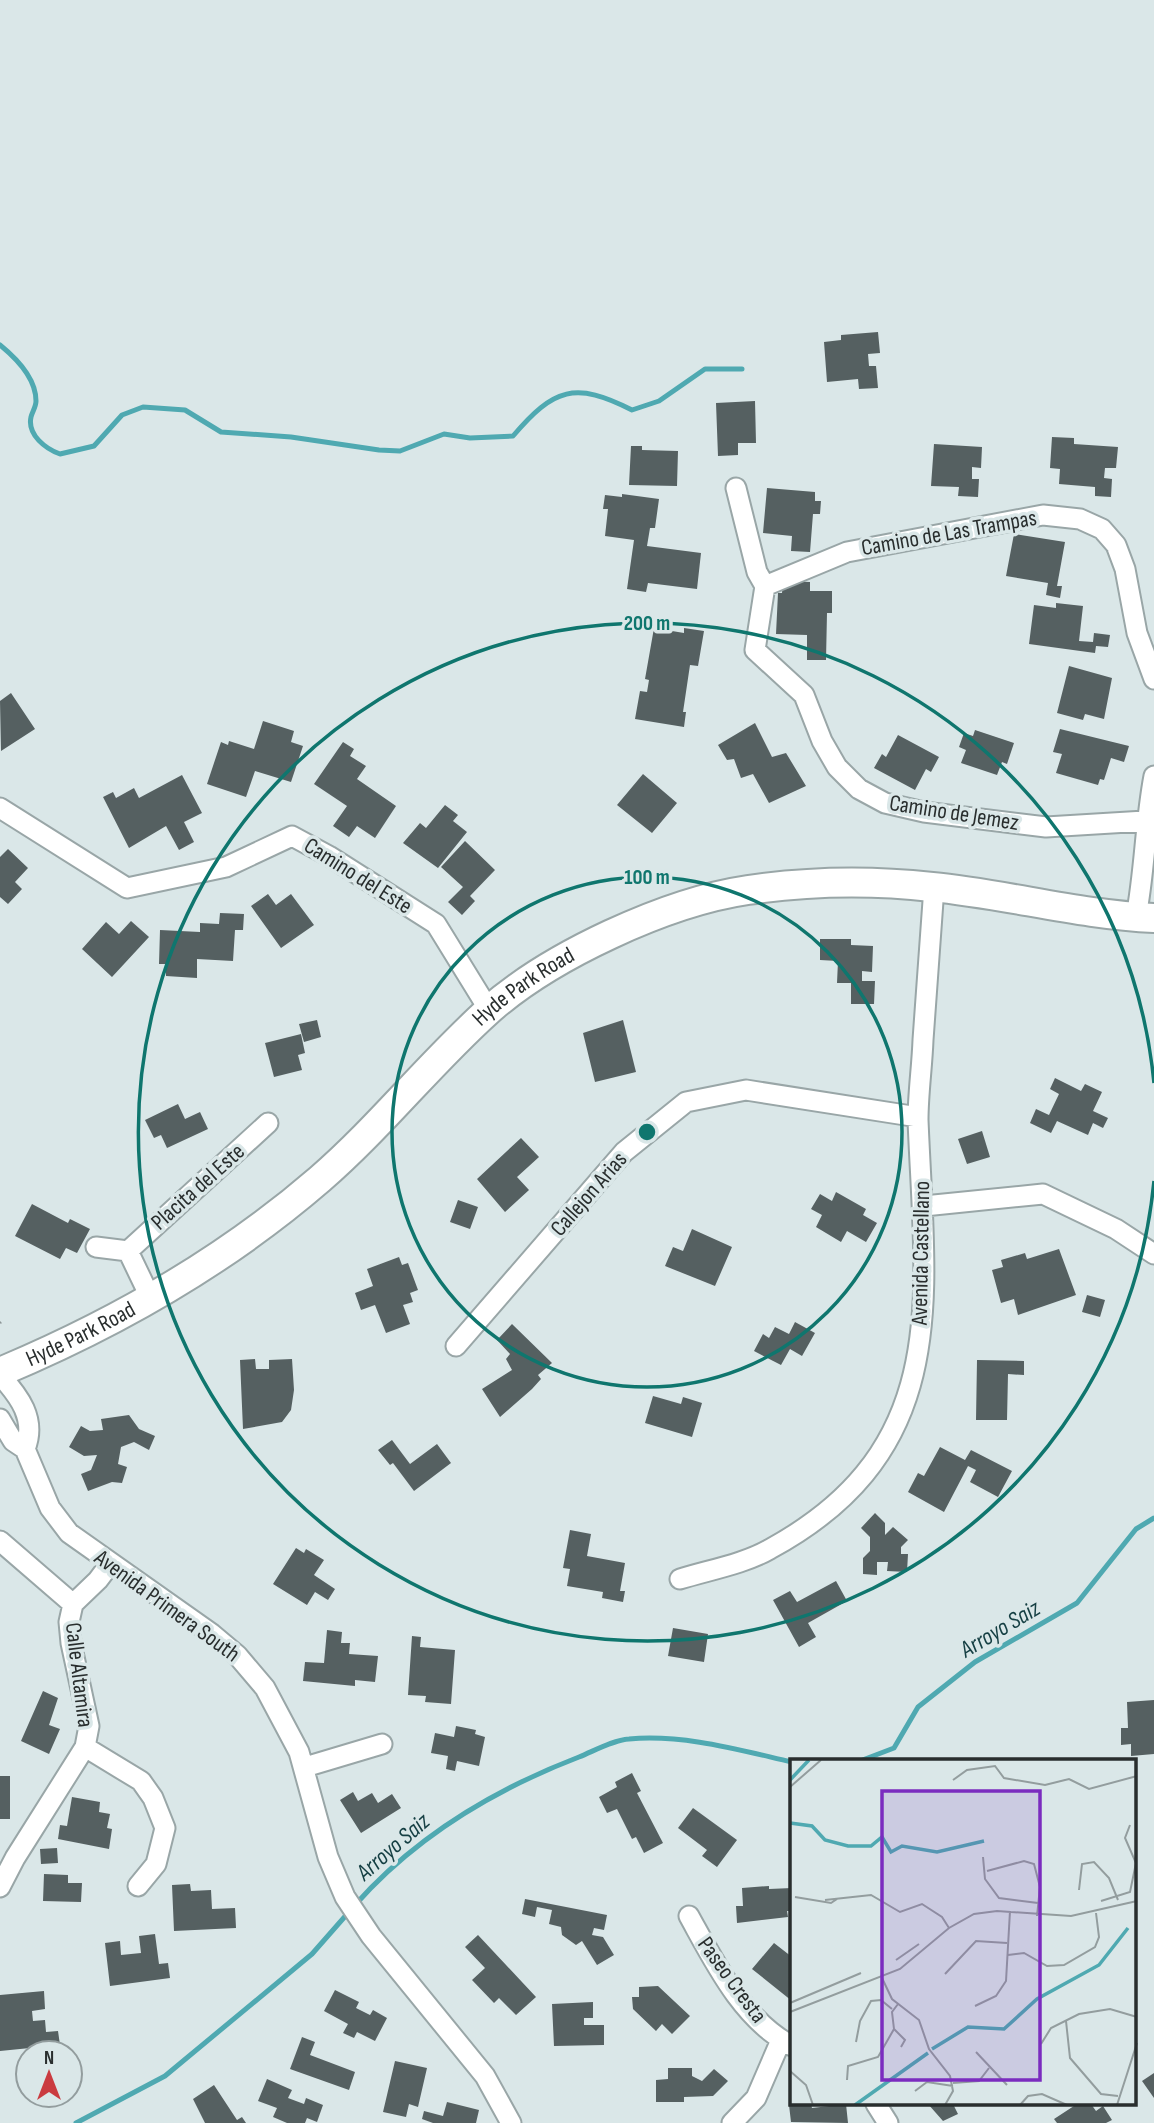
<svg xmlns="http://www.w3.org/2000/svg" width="1154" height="2123" font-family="'Sofia Sans Condensed',sans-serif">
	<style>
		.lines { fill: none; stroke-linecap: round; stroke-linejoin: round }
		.stream { stroke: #4fa9b1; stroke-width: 5 }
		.building { fill: #556061 }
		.minor-casing { stroke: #99a6a7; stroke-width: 23 }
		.secondary-casing { stroke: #99a6a7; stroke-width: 32 }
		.path { stroke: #8c9697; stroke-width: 2.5; stroke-dasharray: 3.5 5; stroke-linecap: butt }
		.minor { stroke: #fff; stroke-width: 19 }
		.secondary { stroke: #fff; stroke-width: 28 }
		.ring { fill: none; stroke: #0f766e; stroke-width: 3.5 }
		.labels { text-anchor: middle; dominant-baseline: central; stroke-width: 7; stroke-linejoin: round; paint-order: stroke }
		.street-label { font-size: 23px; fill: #292e2e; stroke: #dae7e8 }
		.water-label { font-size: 24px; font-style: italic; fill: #153f43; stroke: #dae7e8 }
		.inset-river { fill: none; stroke: #4fa9b1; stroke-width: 3.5 }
		.inset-road { fill: none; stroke: #939d9e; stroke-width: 2 }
		.view { fill: #7b2cbf; fill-opacity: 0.15; stroke: #7b2cbf; stroke-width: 3.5 }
		.inset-edge { fill: none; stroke: #292e2e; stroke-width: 3.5 }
		.centre { fill: #0f766e; stroke: #dae7e8; stroke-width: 3.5 }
		.ring-label { font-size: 21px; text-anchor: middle; font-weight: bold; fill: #0f766e; stroke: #dae7e8; stroke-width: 7; stroke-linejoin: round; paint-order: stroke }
	</style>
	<rect width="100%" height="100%" fill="#dae7e8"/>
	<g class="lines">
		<!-- stream -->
		<path class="stream" d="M0,345C16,358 36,379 36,401C36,407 32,412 31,417C27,435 46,449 60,454L94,446L122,415L143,407L185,410L221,432L291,437L379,450L400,451L444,434L470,438L513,436C554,388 575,381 632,410L659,401L705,369H742
			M860,1761L894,1748L918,1707L975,1662L1077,1603L1136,1529L1154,1518
			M355,1905C416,1836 493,1790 579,1757C594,1751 613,1740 629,1739C683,1734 739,1750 792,1762
			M76,2123L165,2076L312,1954L348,1913"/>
	</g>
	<!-- building -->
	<path class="building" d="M878,332L880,353L868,354L869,366H876L878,388L859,389L858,379L827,382L824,342L841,340V335Z
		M755,401L756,443H738V455L718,456L716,403Z
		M1052,437L1074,438V444L1118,447L1116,468H1105L1104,478L1112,479L1111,497L1095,496V487L1059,484L1060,469L1050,468Z
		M934,444L982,447L981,468L972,467V479H979L978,497L958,496L959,487L931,486Z
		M631,446H642V450L678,451L677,486L629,485Z
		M767,488L815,492V501H821L820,514H813L810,552L791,551L792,536L763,533Z
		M622,494L659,499L655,528H650L647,546L701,553L697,589L648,583L646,592L627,589L634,540L605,536L608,509H603L605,495L622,497Z
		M1014,534L1065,542L1057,586H1062L1060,598L1046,595L1048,583L1006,576Z
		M783,581L810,582V591H832V613H827L826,660H807V635L776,634L778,593H782Z
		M1056,603L1083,606L1079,641L1093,642L1094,633L1110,635L1108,647L1096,646L1095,653L1029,644L1034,605L1056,608Z
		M654,628L684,633V628L704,631L698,666L690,665L683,712H686L684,727L635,719L640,691L647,692L649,680L645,679Z
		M1069,666L1112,678L1104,719L1085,714L1083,720L1057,713Z
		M11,693L35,729L1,751L0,701Z
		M263,721L294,731L291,742L303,746L291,782L255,771L246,797L207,784L221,742L228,745L229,741L254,749Z
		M755,723L772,757L786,753L806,786L769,803L753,774L741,778L734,759L727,760L718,745Z
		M1060,729L1129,746L1124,762L1111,758L1104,780L1100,779L1098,785L1056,773L1062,754L1053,752Z
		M975,730L1014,743L1007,764L1002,762L997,775L961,763L966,750L959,747L964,733L973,736Z
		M898,735L939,757L931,772L926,769L915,790L874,768L882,754L886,757Z
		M343,742L354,749L350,756L366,766L357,779L396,806L375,838L357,826L349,837L333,826L347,806L314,784Z
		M643,774L677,803L652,833L617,805Z
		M182,775L202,813L184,822L194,842L179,850L166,826L129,848L103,797L113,792L116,798L134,788L139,798Z
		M445,805L458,815L453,821L467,832L438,868L403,843L420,823L426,828Z
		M465,841L495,870L470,896L475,901L462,915L448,902L463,887L441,867Z
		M8,849L28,868L15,882L22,889L8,904L0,897V857Z
		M268,894L276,905L291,894L314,925L281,948L251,906Z
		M220,913L244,914L243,930H235L233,961L197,959V978L166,976V964H159L160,930L200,932V923L219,924Z
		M131,921L149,937L112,977L82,949L106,922L119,934Z
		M820,939H851V945L873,946L872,972L862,971V981H875L874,1004H851V983H837L838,961L820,960Z
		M317,1020L321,1037L304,1042L299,1024Z
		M623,1020L636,1072L595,1082L583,1033Z
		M301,1034L305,1053L298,1055L302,1070L274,1077L265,1043Z
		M1055,1078L1081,1091L1085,1084L1102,1092L1093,1111L1108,1118L1103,1128L1093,1123L1088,1135L1057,1121L1051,1133L1030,1123L1036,1109L1049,1115L1059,1094L1050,1089Z
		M178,1104L185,1119L200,1112L208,1129L167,1148L161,1135L154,1138L145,1120Z
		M982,1131L990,1157L967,1164L958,1139Z
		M521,1138L539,1157L517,1177L529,1190L505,1212L477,1179Z
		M836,1192L866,1209L863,1215L877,1223L866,1242L847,1231L841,1242L816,1227L822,1215L811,1209L820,1194L832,1201Z
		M458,1200L478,1207L470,1229L450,1222Z
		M32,1204L68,1223L70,1219L90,1229L77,1253L66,1248L60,1259L15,1236Z
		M692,1229L732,1247L715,1286L665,1266L673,1247L683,1251Z
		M1059,1249L1076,1295L1018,1315L1014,1299L1001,1303L992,1270L1003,1267L1001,1260L1025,1253L1027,1259Z
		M399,1257L402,1265L408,1263L418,1290L410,1293L413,1302L403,1305L410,1324L386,1333L375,1305L361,1310L355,1293L373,1286L367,1269Z
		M1087,1295L1105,1300L1100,1317L1082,1312Z
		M795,1322L815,1333L802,1356L790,1349L781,1365L754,1351L763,1334L769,1338L775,1327L789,1334Z
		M512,1324L552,1363L538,1375L541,1379L532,1389L500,1417L482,1389L512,1370L506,1359L510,1354L497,1340Z
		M255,1359L256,1369H269V1360L292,1359L294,1390L291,1410L282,1422L243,1429L240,1360Z
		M977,1360L1024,1361V1375L1008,1374L1007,1420H976Z
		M653,1396L681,1404L683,1397L702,1403L692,1437L645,1423Z
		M129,1415L139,1429L155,1436L149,1450L134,1442L121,1447L118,1464L127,1467L122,1483L112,1482L88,1491L81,1474L91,1470L97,1455L84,1456L69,1447L81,1426L90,1431L103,1430L101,1419Z
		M392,1440L410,1464L437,1444L451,1463L414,1491L393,1463L390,1465L378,1450Z
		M940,1447L965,1460L971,1450L1012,1471L998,1497L970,1482L976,1470L968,1466L944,1512L908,1492L918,1473L924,1476Z
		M875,1513L885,1523V1535L893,1527L908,1540L901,1547V1554H908L907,1572L887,1571L888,1562H877V1575L863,1574V1558L870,1551V1537L861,1528Z
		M570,1530L591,1534L587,1556L625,1563L620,1591H625L623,1602L602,1598L603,1592L567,1586L570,1569L563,1568Z
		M296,1548L304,1553L306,1549L324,1560L314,1575L335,1589L328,1600L315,1592L307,1605L273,1584Z
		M836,1581L847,1601L808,1623L816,1637L799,1647L773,1600L790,1591L797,1602Z
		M673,1628L708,1634L704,1662L668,1656Z
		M327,1630L342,1632L341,1643H350L349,1654L378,1656L375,1682L355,1680V1686L303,1681L305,1662L324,1663Z
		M412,1636L421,1637L420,1647L455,1650L451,1704L425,1702L426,1696L408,1695Z
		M43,1691L58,1698L49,1725L60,1729L49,1754L21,1741Z
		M1154,1700V1754L1131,1756V1744L1121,1745V1728H1128L1127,1702Z
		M456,1726L476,1730L475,1734L485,1737L479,1766L457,1761L455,1771L446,1769L448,1756L431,1753L435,1733L454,1737Z
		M632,1773L641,1791L637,1793L663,1843L644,1853L636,1837L632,1839L617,1809L607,1813L599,1797L617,1787L615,1782Z
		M0,1776H10V1819H0Z
		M353,1792L358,1801L372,1793L378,1803L392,1794L401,1808L361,1833L340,1800Z
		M72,1797L100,1802L99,1812L110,1814L107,1828L112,1829L109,1849L58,1839L60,1825L67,1826Z
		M693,1808L737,1840L717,1867L702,1856L707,1850L678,1828Z
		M57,1848L58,1863L41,1864L40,1849Z
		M44,1874L68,1875V1883H82L81,1902L43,1901Z
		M190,1884L191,1891L211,1890L212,1909L235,1908L236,1928L174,1931L172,1885Z
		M769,1886V1889L792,1888V1911H787L788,1917L737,1923L736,1906H743L742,1888Z
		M525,1899L607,1915L604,1930L594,1928L592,1935L603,1937L614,1955L597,1965L582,1941L576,1945L562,1935L561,1927L549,1924L552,1910L537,1907L535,1917L522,1914Z
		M155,1934L159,1964L168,1963L170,1978L110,1986L105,1943L120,1941L121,1955L141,1953L139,1936Z
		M478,1935L536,1997L516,2015L499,1998L494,2003L472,1980L485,1968L465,1947Z
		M774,1943L792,1957V2001L752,1969Z
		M658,1986L690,2016L672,2034L662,2024L656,2031L633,2009L632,1997H639V1987Z
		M335,1990L359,2002L356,2008L370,2015L373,2010L387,2018L375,2041L357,2032L354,2038L343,2033L348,2024L324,2011Z
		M44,1991L45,2009L32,2011L33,2021L45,2020L46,2032L58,2031L60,2045L0,2051V1995Z
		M593,2002V2018H584V2025H604V2045L554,2046L552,2004Z
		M302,2037L315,2042L310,2055L355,2072L349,2090L290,2069Z
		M395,2061L427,2068L418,2107L409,2104L406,2117L383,2112Z
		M668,2068H692V2076L702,2081L714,2069L728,2081L713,2096L684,2097V2102H656V2080L668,2079Z
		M1154,2073V2098L1142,2081Z
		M267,2079L292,2090L288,2098L304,2104L306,2098L323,2105L317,2122L307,2118L305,2123H287L273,2117L277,2108L258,2101Z
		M214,2085L237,2120L242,2117L246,2123H205L193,2099Z
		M447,2102L479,2110L476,2123H433L422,2119L424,2111L443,2116Z
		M811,2104L812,2108L846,2104L848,2123L791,2122L789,2105Z
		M928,2104H953L958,2114L943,2121Z
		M1077,2104H1091L1096,2111L1103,2106L1112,2120L1106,2123H1057L1054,2119Z"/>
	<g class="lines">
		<!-- minor casing -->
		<g class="minor-casing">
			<path id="minor" d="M736,488L757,572L765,586L755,650L804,695L822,741L837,767L859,789L885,803L924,812L1046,827L1145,821
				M765,586L847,552L1043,515L1080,519L1102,529L1116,545L1125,569L1137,633L1154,679
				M0,808L127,888L226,867L292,836L329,856L436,924L489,1010
				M1136,917C1145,870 1145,823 1154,776
				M924,1206L1043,1194L1116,1229L1154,1254
				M96,1247L128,1251L268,1123
				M128,1251L151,1299
				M456,1346L624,1152L686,1102L746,1090L918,1117
				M0,1375C19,1396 37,1419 25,1449
				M0,1419L13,1441L25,1449L50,1508L69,1533L212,1634L237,1655L265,1688L299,1752L328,1857L345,1897L371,1936L485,2076L511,2123
				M0,1541L73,1604
				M680,1579C709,1570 744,1564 770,1549C954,1449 925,1297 918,1120C918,1094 922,1067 923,1040C927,989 930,938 934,887
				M85,1747L141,1781L153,1798L165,1828L156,1864L138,1886
				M305,1767L382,1744
				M0,1887L15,1858L85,1747L89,1726L71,1643L69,1622L73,1604L98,1580L110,1564
				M689,1916C715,1963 742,2019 792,2046
				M876,2104L888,2123
				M732,2123L756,2098L781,2040"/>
		</g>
		<!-- secondary casing -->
		<g class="secondary-casing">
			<g id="secondary">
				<path id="s1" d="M0,1372C117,1323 224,1262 320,1179C380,1127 429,1064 488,1011C550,956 666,902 748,890C810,881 870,880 932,887C1006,894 1080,915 1154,918"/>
			</g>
		</g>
		<!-- path -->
		<path class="path" d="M0,1323L1,1322"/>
		<!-- minor -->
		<use href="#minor" class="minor"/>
		<!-- secondary -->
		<use href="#secondary" class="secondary"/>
	</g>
	<!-- distance rings -->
	<g class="ring">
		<circle cx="647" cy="1132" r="255"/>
		<path d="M1154 1181A509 509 0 1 1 1154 1083"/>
	</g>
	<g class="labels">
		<!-- street labels -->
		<g class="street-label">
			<text transform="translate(949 533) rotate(-10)">Camino de Las Trampas</text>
			<text transform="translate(954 813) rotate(9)">Camino de Jemez</text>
			<text transform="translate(358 876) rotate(32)">Camino del Este</text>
			<text stroke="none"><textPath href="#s1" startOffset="656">Hyde Park Road</textPath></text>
			<text transform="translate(198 1187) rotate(-42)">Placita del Este</text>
			<text transform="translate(589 1194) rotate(-49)">Callejon Arias</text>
			<text transform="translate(921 1253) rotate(-89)">Avenida Castellano</text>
			<text stroke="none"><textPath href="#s1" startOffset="89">Hyde Park Road</textPath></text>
			<text transform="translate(167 1606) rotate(36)">Avenida Primera South</text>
			<text transform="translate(79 1675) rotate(83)">Calle Altamira</text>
			<text transform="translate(732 1980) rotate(54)">Paseo Cresta</text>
		</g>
		<!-- water labels -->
		<g class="water-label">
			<text transform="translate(1000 1629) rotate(-31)">Arroyo Saiz</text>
			<text transform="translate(393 1847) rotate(-41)">Arroyo Saiz</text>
		</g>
	</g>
	<!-- overview -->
	<g transform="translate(790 1759)">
		<rect width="346" height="346" fill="#dae7e8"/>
		<path class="inset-river" d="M0,21L19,1M0,64L22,67L35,81L58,87H81L92,78L101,93L112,87L147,93L194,82M142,290L178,268L214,270L247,240L309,206L338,169M65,346L138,294"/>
		<path class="inset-road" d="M163,21L177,11L205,7L214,19L255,26L279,20L299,30L347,17M0,28L31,1M193,98L195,120L209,139L248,144M197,112L234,102L244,105L250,128L247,157M289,131L292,105L304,103L319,119L328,141M5,138L41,144L47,140M35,141L81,136L110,153L132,145L152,158L159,169M311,142L340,133L346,104L335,79L340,66M218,196L234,194L257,207L274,206L305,188L309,178L306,154M106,201L129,185M155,215L186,182L217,184M92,219L102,240L129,261L139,290L160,317L163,332L155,346M0,244L71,214M185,247L206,237L216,222L220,152M0,253L110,210L159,169L184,155L207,152L281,157L347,142M276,262L280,299L311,335L328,337M104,270L115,281L111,288M66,283L70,262L81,242L91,241L102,250M251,285L261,269L289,255L320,250L347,258M186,293L217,326M0,312L16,326L23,346M57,321L58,307L88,298L104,270L102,253L108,245M163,324L189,322L199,309M125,332L137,323L163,327M230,346L238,337L252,335L277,346M327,346L347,284"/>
		<path class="view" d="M92,32H250V321H92Z"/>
		<rect width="346" height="346" class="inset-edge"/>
	</g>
	<circle cx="647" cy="1132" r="10" class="centre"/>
	<g class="ring-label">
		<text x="647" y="630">200 m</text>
		<text x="647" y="884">100 m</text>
	</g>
	<!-- north arrow -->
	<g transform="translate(49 2074)"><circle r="33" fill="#dae7e8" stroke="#939d9e" stroke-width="2"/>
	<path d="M0-5L12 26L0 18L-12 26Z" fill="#ca3b40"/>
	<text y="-10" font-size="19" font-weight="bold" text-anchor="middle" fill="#292e2e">N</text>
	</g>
</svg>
